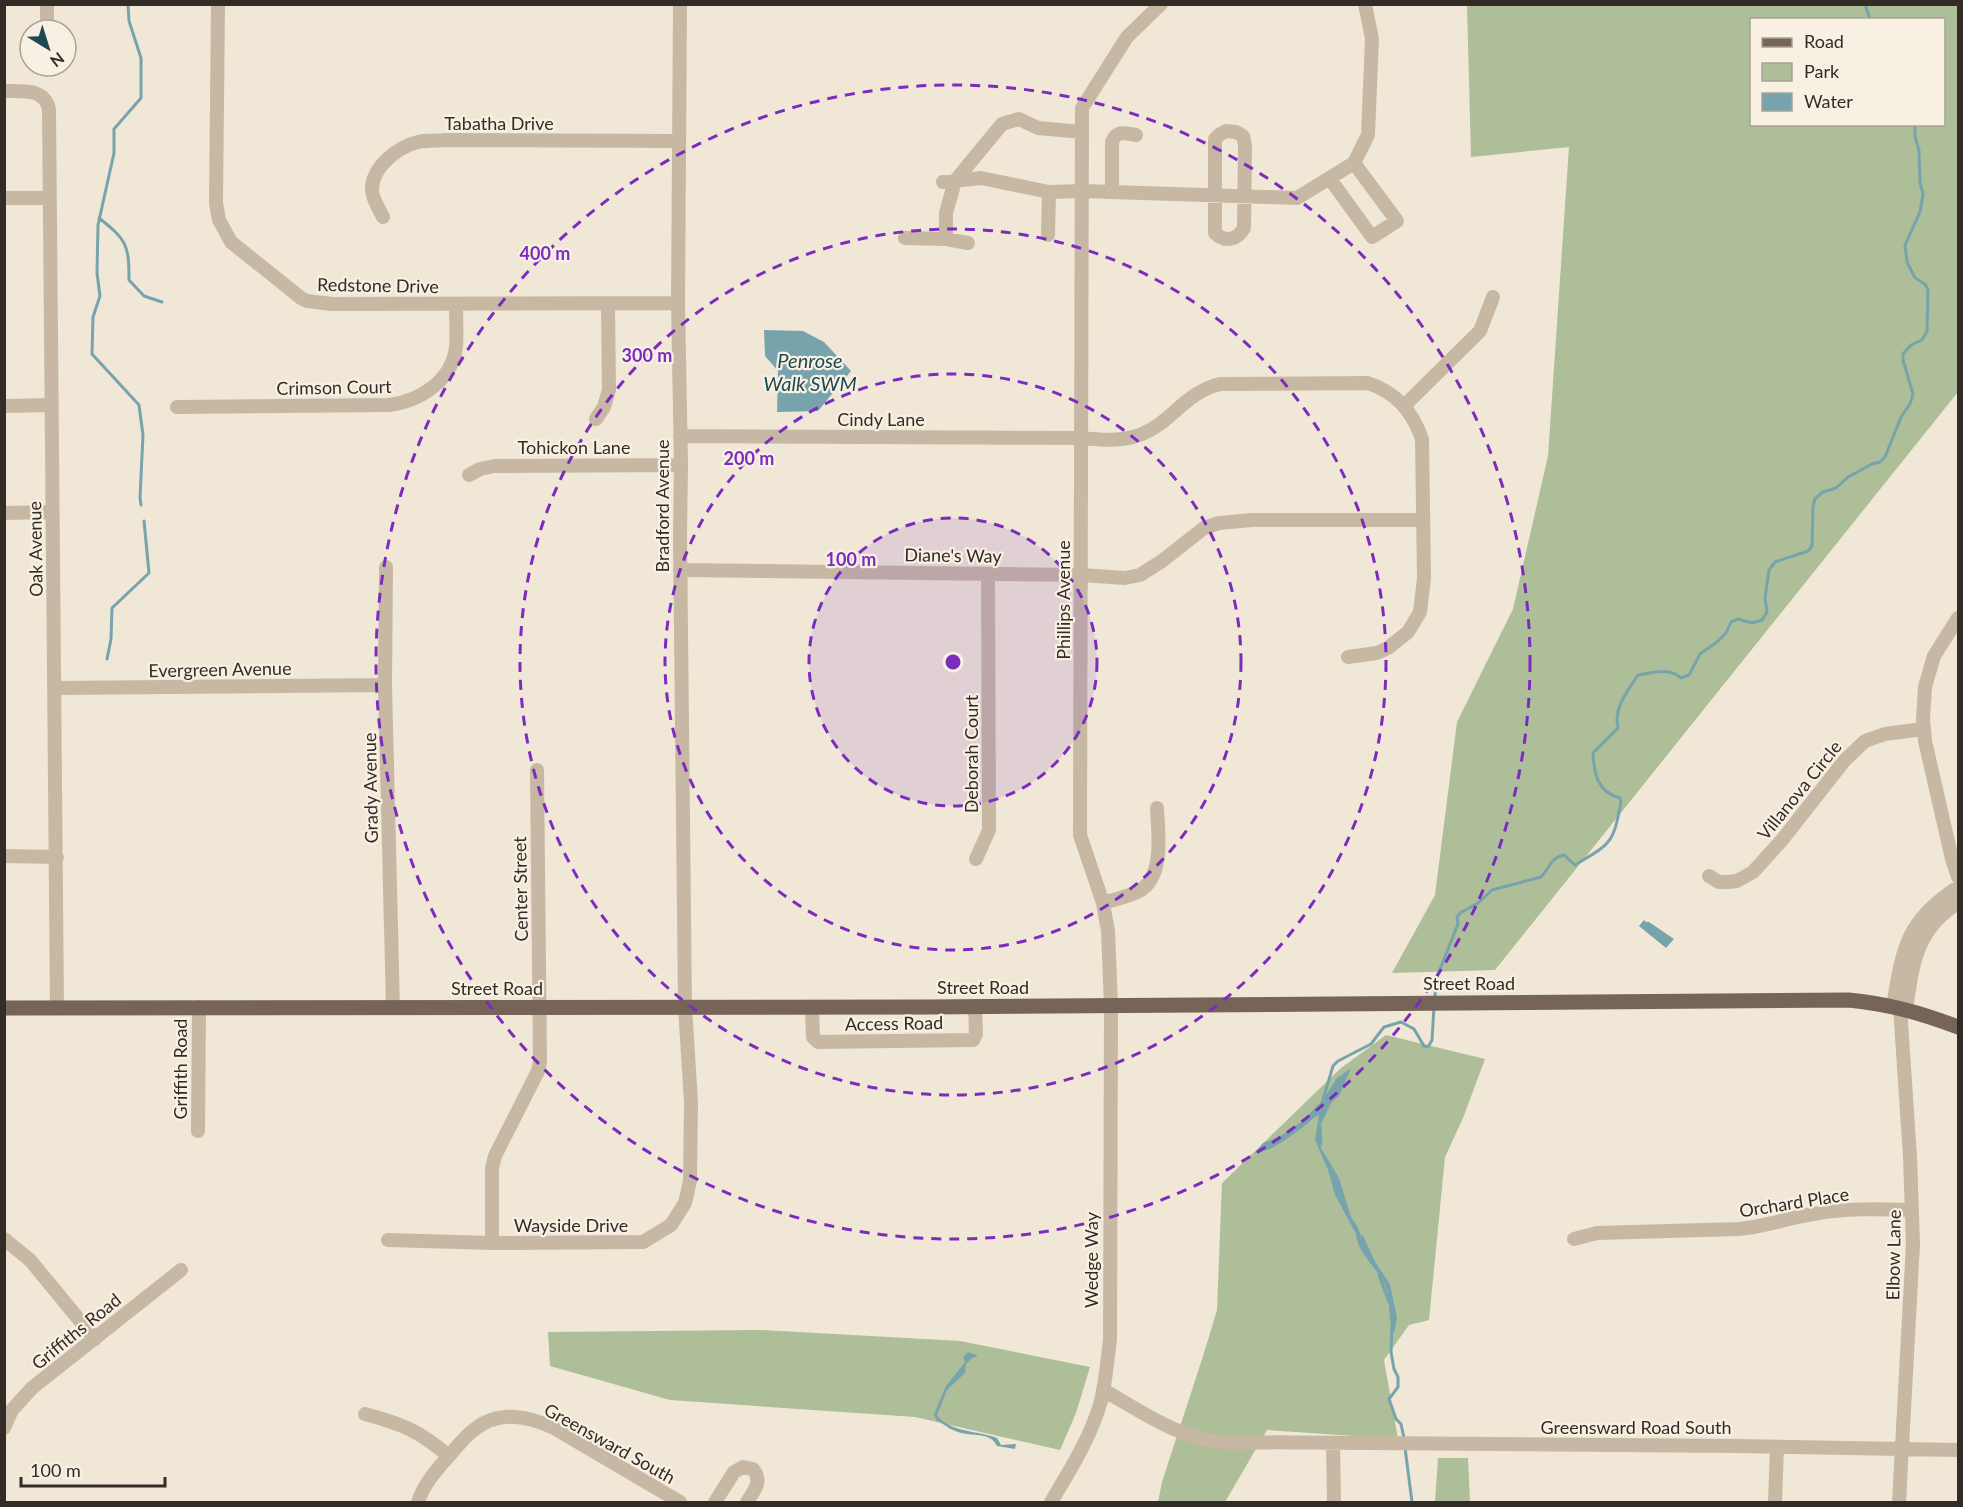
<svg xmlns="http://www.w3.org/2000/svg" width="1963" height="1507" font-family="Lato,sans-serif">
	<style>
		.green { fill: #adbe98; fill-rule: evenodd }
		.water { fill: #77a4ac }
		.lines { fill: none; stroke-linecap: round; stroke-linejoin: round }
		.stream { stroke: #77a4ac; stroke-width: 3 }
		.minor { stroke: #c7b8a4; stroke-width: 14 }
		.major { stroke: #756457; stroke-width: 15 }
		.ring { fill: none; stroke: #7b2cbf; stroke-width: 3; stroke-dasharray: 10 8 }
		.labels { text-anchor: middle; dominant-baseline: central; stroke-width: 4.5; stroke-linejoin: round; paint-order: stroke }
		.street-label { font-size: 18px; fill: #332b26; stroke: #f8f1e3 }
		.water-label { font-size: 20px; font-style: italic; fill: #1d4953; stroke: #f8f1e3 }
		.centre { fill: #7b2cbf; stroke: #f8f1e3; stroke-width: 3 }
		.ring-label { font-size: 18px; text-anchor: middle; font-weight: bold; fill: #7b2cbf; stroke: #f8f1e3; stroke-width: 4.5; stroke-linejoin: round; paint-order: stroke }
	</style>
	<rect width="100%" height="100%" fill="#f0e7d7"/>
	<!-- green -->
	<path class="green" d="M1467,5H1958V392L1495,970L1392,973L1435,895L1457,722L1513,609L1548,456L1569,147L1471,157ZM1752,20H1944V124H1752Z
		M1386,1035L1485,1059L1463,1118L1445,1157L1429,1320L1409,1325L1384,1360L1398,1439L1267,1430L1225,1502H1158L1162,1482L1204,1353L1217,1310L1222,1183L1341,1068Z
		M760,1330L960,1341L1090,1367L1076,1413L1060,1450L915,1417L670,1400L550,1366L548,1332Z
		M1438,1458H1468L1470,1502H1435Z"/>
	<!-- water -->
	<path class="water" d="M764,330L803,331L824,342L851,371L818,411L777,412L778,371L765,356Z
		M1644,920L1646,922H1649L1674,939L1666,948L1639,926Z
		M1351,1068L1339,1096L1331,1103L1320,1126L1321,1148L1339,1178L1351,1217L1357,1226L1367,1250L1390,1284L1397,1318L1394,1333C1387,1319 1391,1306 1387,1291C1382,1270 1358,1257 1356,1234L1335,1195L1328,1170L1315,1140L1319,1115C1313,1117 1310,1122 1304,1126C1291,1136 1271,1152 1255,1153L1263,1143L1279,1137L1301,1122L1322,1101L1337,1078Z
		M968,1352L978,1356L972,1358L966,1364L965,1373L947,1390L937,1415C948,1432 980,1431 997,1438L1001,1445L1016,1444L1015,1449L997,1446C990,1431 971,1437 958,1432C950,1430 944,1424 936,1420L934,1414L946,1386L965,1362L963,1357Z"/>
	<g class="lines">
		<!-- stream -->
		<path class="stream" d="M128,4L129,21L141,58V98L114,129V153L98,225L97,273L100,296L93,317L92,354L139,405L143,435L140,498L141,505
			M1865,4L1870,20
			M99,218C127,240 129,245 129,280L144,296L162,302
			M107,659L111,639L112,608L149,573L144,521
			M1435,998L1436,979L1458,924L1457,917L1460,913L1478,903L1492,890L1541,877C1550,868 1550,858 1564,855L1575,865C1611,843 1613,845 1621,802L1620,798C1597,792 1594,773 1593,753L1618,728C1613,708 1627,692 1638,675C1652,673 1669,667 1681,678L1689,675L1700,654L1717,642L1726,633L1731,622L1738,619L1752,623L1762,620L1767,612L1765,598L1769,570L1775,562L1808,551L1812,546L1813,506L1815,499L1823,492L1836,488L1848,477L1872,464L1880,462L1885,457L1901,417L1910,404L1913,394L1903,360V354L1911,345L1922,340L1927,331L1928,290L1925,284L1915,278L1907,262L1905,245L1920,212L1923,194L1920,183L1919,151L1915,136V124
			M1322,1103L1333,1066L1338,1061L1371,1044L1384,1027L1401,1022L1414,1029L1424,1046L1428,1047L1432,1040L1434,1007
			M1320,1127L1321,1144
			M1362,1237L1374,1263
			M1379,1275L1389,1302
			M1392,1327L1391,1352L1394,1369L1398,1377V1387L1389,1399L1396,1419L1401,1424L1404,1438
			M1405,1448L1412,1502"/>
		<!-- minor -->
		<path class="minor" d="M47,4V27
			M218,4L216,203L219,220L231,242L301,298L307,301L332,304L678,303
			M4,91C23,91 44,88 49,109L57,1008
			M1226,131L1236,132L1243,136L1245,145L1244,228C1237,240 1226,243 1215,233V139L1219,135Z
			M1330,179L1372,237L1397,221L1354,163
			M943,182L981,178L1049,192L1082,191L1297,198L1354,163L1368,135L1372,39L1365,4
			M1112,192V142C1117,130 1125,133 1136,135
			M4,198H49
			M383,217C379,209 373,200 372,191C371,167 398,147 418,142C427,140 438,141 447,140L679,141
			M1048,235L1049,192
			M905,238L946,239L968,243
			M946,239V213L955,181L1002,124L1019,119L1038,128L1082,132
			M1405,405L1480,331L1493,297
			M4,406L52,405
			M177,407L389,405C420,401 452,381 456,347C457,333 456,318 456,304
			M596,419L604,407L609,390L608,303
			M680,436L1081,438C1101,440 1122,442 1142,434C1172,422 1184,393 1220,384L1368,383C1397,393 1412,411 1422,439L1424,578L1420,612L1408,632L1388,648L1377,653L1348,657
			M469,475L480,469L495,466L681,465
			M4,513L52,512
			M386,567L385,685L393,1008
			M680,570L1081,575L1125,578L1140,575L1162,561L1204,528L1219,523L1252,520H1423
			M1958,618L1934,656L1925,687L1923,719L1925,741L1952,859L1958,877
			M56,688L385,685
			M4,856L57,857
			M976,859L989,830L988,574
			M1709,876L1719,882H1728L1737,881L1753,872L1782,840L1845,760L1865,741L1885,734L1923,729
			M1103,903C1115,899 1128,897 1139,891C1165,877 1158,832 1157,808
			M1893,1006C1903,947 1906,921 1958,887
			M812,1007L813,1037L818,1042L973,1040L976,1034L975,1006
			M1906,1009C1913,963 1916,929 1958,903
			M198,1131L199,1007
			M4,1239L30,1260L95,1339
			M1574,1239L1597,1233L1739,1229C1764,1227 1788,1218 1813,1214C1846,1208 1879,1209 1912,1210
			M388,1240L492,1243L643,1242L671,1225L685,1203L690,1181L691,1102L685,1007L680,536L681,465L678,303L680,4
			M492,1243V1168L495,1156L538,1071L540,1062L537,770
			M1103,1390C1141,1411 1179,1439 1223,1442L1736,1446L1958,1450
			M365,1414C405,1425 417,1430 449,1456
			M4,1428L12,1410L32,1388L181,1270
			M1333,1443L1334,1502
			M418,1502C424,1484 436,1470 449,1456C457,1447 465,1436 475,1429C499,1410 529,1416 554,1428L680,1502
			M715,1502L734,1472L743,1467L753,1469C763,1481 754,1491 747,1502
			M1051,1502C1070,1470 1091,1437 1101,1401C1106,1381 1107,1360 1110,1340L1111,1006L1108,931L1103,903L1080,835L1082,108L1127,37L1161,4
			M1775,1502L1777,1447
			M1899,1502L1913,1244L1910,1157L1900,1007"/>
		<!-- major -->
		<path class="major" d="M4,1008L929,1007L1849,1000C1889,1004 1921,1013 1958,1027"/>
	</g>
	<!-- distance rings -->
	<circle cx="953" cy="662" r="144" fill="#7b2cbf" fill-opacity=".12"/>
	<g class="ring">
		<circle cx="953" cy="662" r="144"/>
		<circle cx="953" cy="662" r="288"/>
		<circle cx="953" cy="662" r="433"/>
		<circle cx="953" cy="662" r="577"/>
	</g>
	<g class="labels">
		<!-- street labels -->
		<g class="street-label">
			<text x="499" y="123">Tabatha Drive</text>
			<text transform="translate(378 285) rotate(1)">Redstone Drive</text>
			<text transform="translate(334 387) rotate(-1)">Crimson Court</text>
			<text x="881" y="419">Cindy Lane</text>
			<text x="574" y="447">Tohickon Lane</text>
			<text transform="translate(662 506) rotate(-90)">Bradford Avenue</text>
			<text transform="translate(35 549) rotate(-91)">Oak Avenue</text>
			<text transform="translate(953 555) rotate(1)">Diane's Way</text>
			<text transform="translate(1063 600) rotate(-90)">Phillips Avenue</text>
			<text transform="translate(220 669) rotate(-1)">Evergreen Avenue</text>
			<text transform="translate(971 754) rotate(-90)">Deborah Court</text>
			<text transform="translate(370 788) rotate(-91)">Grady Avenue</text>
			<text transform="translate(1799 790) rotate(-51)">Villanova Circle</text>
			<text transform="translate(520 889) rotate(-91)">Center Street</text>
			<text x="1469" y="983">Street Road</text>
			<text x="983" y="987">Street Road</text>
			<text x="497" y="988">Street Road</text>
			<text transform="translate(894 1023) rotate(-1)">Access Road</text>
			<text transform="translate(180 1069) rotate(-90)">Griffith Road</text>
			<text transform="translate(1794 1202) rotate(-9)">Orchard Place</text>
			<text x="571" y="1225">Wayside Drive</text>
			<text transform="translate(1893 1255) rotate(-89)">Elbow Lane</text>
			<text transform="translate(1091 1260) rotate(-90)">Wedge Way</text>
			<text transform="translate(76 1331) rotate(-39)">Griffiths Road</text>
			<text x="1636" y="1427">Greensward Road South</text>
			<text transform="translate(610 1443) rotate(29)">Greensward South</text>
		</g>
		<!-- water labels -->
		<g class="water-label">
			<text x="810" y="360">Penrose<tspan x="810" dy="23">Walk SWM</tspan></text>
		</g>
	</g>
	<circle cx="953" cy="662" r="9" class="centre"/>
	<g class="ring-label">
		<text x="545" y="260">400 m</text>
		<text x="647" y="362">300 m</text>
		<text x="749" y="465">200 m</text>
		<text x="851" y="566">100 m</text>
	</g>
	<!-- border -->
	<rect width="1963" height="1507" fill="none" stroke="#332b26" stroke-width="12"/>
	<!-- legend -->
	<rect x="1750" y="18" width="195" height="108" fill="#f8f1e3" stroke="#a9a297" stroke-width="1.5"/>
	<rect x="1762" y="38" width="30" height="9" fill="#756457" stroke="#a9a297" stroke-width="1.5"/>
	<text x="1804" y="48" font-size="18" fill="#332b26">Road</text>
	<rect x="1762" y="63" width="30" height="18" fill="#adbe98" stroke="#a9a297" stroke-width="1.5"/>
	<text x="1804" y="78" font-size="18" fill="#332b26">Park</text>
	<rect x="1762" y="93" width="30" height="18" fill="#77a4ac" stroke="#a9a297" stroke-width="1.5"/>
	<text x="1804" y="108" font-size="18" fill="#332b26">Water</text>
	<!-- north arrow -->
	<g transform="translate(48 48) rotate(142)"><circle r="28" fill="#f8f1e3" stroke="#a9a297" stroke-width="1.5"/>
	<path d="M0-4.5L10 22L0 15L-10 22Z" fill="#1d4953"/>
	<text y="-9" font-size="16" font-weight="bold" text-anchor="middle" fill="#332b26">N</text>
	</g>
	<!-- scale -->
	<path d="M21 1477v9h144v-9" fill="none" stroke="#332b26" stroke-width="3"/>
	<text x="30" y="1477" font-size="18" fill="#332b26" stroke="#f8f1e3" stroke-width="4.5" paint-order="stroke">100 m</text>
</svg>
